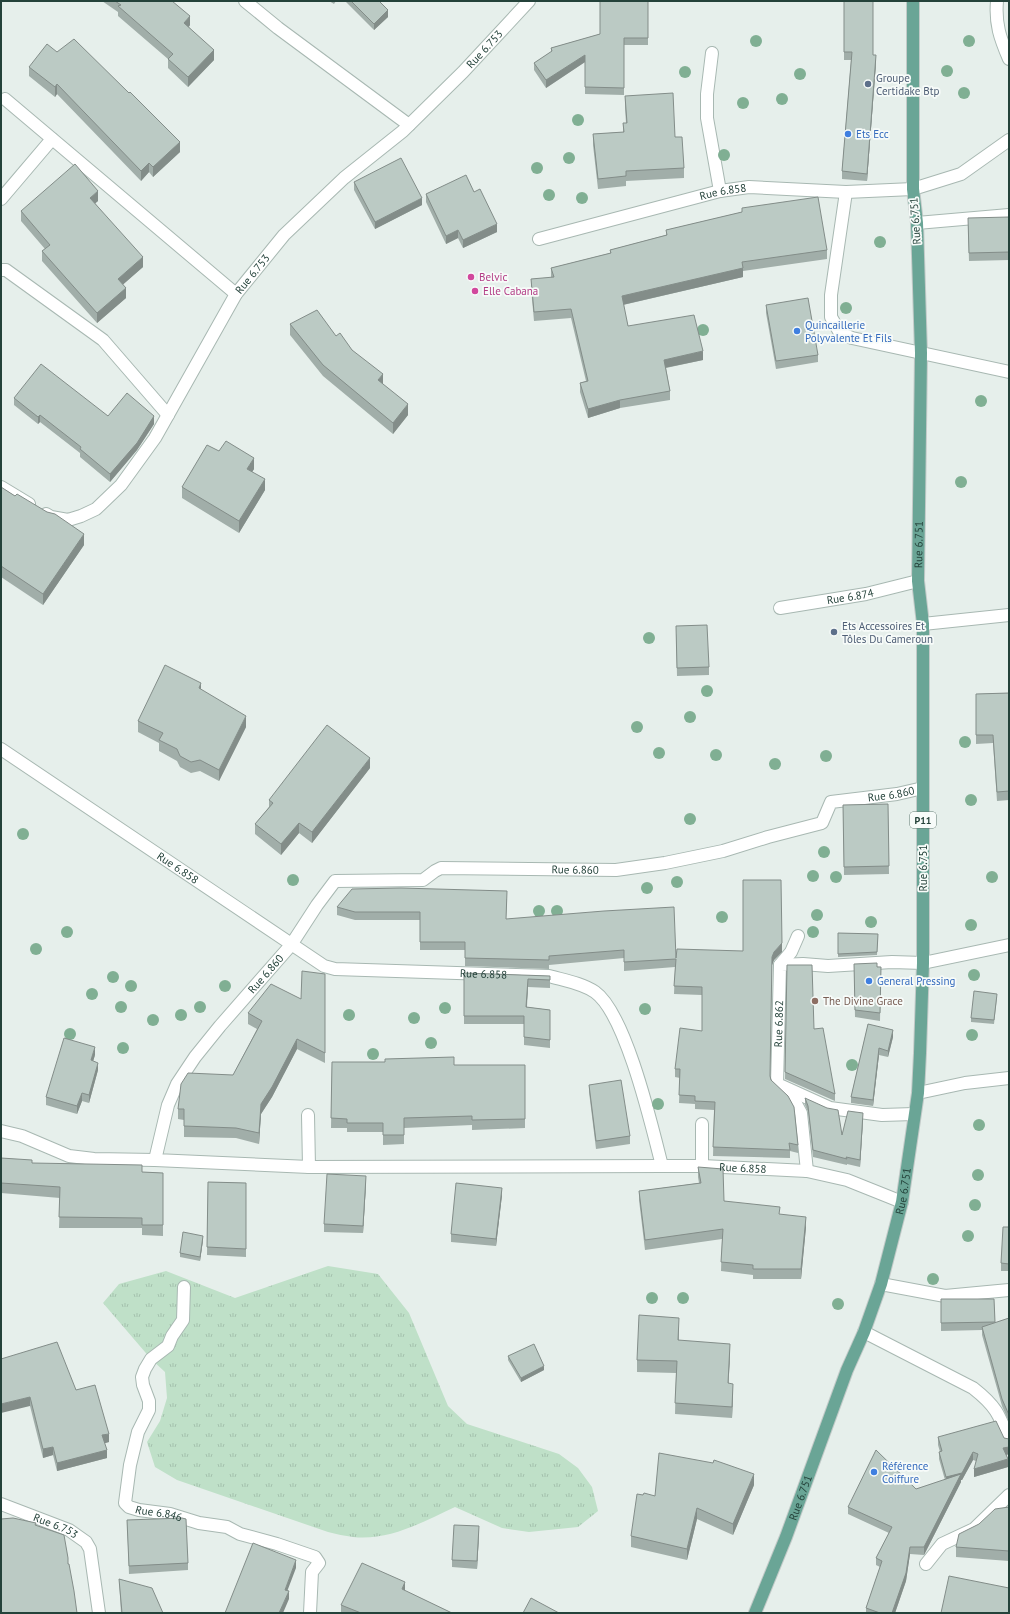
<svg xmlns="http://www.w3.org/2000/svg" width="1010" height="1614" font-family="'PT Sans',sans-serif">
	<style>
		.grass { fill: url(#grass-tufts) }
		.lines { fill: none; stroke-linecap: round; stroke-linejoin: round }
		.lane-casing { stroke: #a8b8b2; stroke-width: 14 }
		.street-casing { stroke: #a8b8b2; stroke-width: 14 }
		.primary-casing { stroke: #c2cac8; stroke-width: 14 }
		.lane { stroke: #fff; stroke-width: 12 }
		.street { stroke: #fff; stroke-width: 12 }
		.primary { stroke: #6aa596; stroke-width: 12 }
		.tree { fill: #80af93 }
		.wall { fill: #a1aea9 }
		.shaded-wall { fill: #838d89 }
		.building { fill: #bbcac4; stroke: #838d89 }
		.service-dot { fill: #5c6f8a; stroke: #f7fbf9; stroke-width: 1.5 }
		.shop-dot { fill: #3f7fe0; stroke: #f7fbf9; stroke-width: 1.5 }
		.hotel-dot { fill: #d1479c; stroke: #f7fbf9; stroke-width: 1.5 }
		.education-dot { fill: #8d6e63; stroke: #f7fbf9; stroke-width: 1.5 }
		.labels { text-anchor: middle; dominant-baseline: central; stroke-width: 3.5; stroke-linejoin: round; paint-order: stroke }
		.shield { fill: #f7fbf9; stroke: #637a73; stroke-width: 1 }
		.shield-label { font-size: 10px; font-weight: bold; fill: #24423a }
		.street-label { font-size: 11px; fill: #24423a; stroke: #f7fbf9 }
		.service-label { font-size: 11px; fill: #4e5e75; stroke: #f7fbf9; text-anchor: start }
		.shop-label { font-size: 11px; fill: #366cbe; stroke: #f7fbf9; text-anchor: start }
		.hotel-label { font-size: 11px; fill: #b23c85; stroke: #f7fbf9; text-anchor: start }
		.education-label { font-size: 11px; fill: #785e54; stroke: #f7fbf9; text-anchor: start }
	</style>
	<defs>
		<pattern id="grass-tufts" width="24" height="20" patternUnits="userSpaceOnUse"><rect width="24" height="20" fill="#bfe0c8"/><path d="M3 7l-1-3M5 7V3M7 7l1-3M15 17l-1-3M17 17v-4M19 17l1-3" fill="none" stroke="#a4c1ad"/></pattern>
	</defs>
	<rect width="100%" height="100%" fill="#e6efeb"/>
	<!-- grass -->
	<path class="grass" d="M328,1266L378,1274L409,1313L448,1406L467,1424L559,1454L578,1468L592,1487L598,1511L578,1527L529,1532L502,1528L455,1507C423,1522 389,1541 353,1537C345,1536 336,1534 328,1532L177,1480L155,1467L147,1442L160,1421L167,1398L165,1372L151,1359L103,1303L119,1284L166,1271L235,1298Z"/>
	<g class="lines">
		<!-- lane casing -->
		<g class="lane-casing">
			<path id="lane" d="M780,965L791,952L798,936
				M780,1086L794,1100L801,1113L807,1171
				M308,1115L309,1167
				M702,1124V1166"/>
		</g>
		<!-- street casing -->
		<g class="street-casing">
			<g id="street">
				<path d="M245,1L278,28L409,125"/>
				<path d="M997,1C995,24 1000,38 1009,59"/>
				<path d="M712,53L707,94V118L720,191"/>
				<path d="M5,99L236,294"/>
				<path d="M846,192L831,295V317L840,333L852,338L1009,372"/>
				<path d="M1,199L52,139"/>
				<path d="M917,223L1009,215"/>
				<path id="s1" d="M539,239L720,191L749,187L846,192L913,189L961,174L1009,140"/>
				<path d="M1,270H6L103,340L168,415"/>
				<path d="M1,487L29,504"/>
				<path id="s2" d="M46,514L51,517L68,520L81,516L96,509L121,485L155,438L236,294L284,235L344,178L403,131L463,72L529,1"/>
				<path id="s3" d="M780,608L866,594L918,581"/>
				<path d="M923,624L1009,615"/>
				<path id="s4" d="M1,749L324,966L335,969L549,976C563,980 582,983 595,992C626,1014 652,1127 662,1166H702L807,1171L847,1180L902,1202"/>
				<path d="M918,1093L965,1083L1009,1078"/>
				<path id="s5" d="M914,1114L882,1115L830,1108L777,1084L780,965L803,964L828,966L892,962L923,963L1009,945"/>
				<path d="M1,1131L22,1136L69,1156L94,1159L155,1160"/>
				<path id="s6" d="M662,1166L309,1167L155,1160L168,1105L177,1084L195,1057L220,1026L291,945L317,905L335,881L423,880L435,871L441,868L616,870L665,863L723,851L768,837L822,823L831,802L897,794L923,788"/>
				<path d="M881,1284L945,1296L1009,1290"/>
				<path id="s7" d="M184,1287L183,1320L172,1336L168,1346L151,1359L145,1369L142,1377L143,1385L149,1401V1410L138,1432L130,1465L125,1503L129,1507L139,1510L170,1514L199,1523L227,1527L240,1534L277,1544L315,1557L319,1563L312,1572L310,1613"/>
				<path d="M864,1332L973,1388C996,1406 999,1414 1009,1440"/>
				<path id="s8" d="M1,1504L69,1530L86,1542L90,1549L99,1613"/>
				<path d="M926,1564L942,1544L974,1529L1009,1495"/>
			</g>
		</g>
		<!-- primary casing -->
		<g class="primary-casing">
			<g id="primary">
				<path id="s9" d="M755,1613L786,1537L847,1370L864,1332L881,1284L902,1202L918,1093L920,1053L923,963V624L918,581L921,353L917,223L913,189V1"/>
			</g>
		</g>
		<!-- lane -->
		<use href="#lane" class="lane"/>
		<!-- street -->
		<use href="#street" class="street"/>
		<!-- primary -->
		<use href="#primary" class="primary"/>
	</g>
	<!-- trees -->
	<g class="tree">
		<circle cx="756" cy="41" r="6"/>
		<circle cx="969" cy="41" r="6"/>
		<circle cx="947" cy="71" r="6"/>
		<circle cx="685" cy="72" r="6"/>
		<circle cx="800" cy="74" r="6"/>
		<circle cx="964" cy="93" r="6"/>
		<circle cx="782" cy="99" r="6"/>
		<circle cx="743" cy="103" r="6"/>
		<circle cx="578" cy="120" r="6"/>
		<circle cx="724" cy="155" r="6"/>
		<circle cx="569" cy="158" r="6"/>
		<circle cx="537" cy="168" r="6"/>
		<circle cx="549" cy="195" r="6"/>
		<circle cx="582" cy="198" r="6"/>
		<circle cx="880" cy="242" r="6"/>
		<circle cx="846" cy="308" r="6"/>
		<circle cx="703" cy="330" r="6"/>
		<circle cx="981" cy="401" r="6"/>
		<circle cx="961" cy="482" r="6"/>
		<circle cx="649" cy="638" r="6"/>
		<circle cx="707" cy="691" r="6"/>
		<circle cx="690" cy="717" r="6"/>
		<circle cx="637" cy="727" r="6"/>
		<circle cx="965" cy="742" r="6"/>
		<circle cx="659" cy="753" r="6"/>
		<circle cx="716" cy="755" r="6"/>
		<circle cx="826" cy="756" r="6"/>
		<circle cx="775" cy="764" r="6"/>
		<circle cx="971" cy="800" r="6"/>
		<circle cx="690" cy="819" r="6"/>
		<circle cx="23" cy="834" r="6"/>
		<circle cx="824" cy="852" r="6"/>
		<circle cx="813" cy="876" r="6"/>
		<circle cx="836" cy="877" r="6"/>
		<circle cx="992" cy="877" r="6"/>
		<circle cx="293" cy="880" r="6"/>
		<circle cx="677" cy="882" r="6"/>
		<circle cx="647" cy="888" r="6"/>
		<circle cx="539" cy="911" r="6"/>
		<circle cx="557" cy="911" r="6"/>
		<circle cx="817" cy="915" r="6"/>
		<circle cx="722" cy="917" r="6"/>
		<circle cx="871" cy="922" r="6"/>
		<circle cx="971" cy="925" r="6"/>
		<circle cx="67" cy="932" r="6"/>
		<circle cx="813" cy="932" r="6"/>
		<circle cx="36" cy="949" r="6"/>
		<circle cx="974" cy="975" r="6"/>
		<circle cx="113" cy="977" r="6"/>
		<circle cx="131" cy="986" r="6"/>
		<circle cx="225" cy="986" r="6"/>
		<circle cx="92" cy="994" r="6"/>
		<circle cx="121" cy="1007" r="6"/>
		<circle cx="200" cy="1007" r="6"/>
		<circle cx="445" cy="1008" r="6"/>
		<circle cx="645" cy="1009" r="6"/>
		<circle cx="181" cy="1015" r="6"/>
		<circle cx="349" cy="1015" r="6"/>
		<circle cx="414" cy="1018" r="6"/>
		<circle cx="153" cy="1020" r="6"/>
		<circle cx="70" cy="1034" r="6"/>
		<circle cx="972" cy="1035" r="6"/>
		<circle cx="431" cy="1043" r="6"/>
		<circle cx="123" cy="1048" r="6"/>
		<circle cx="373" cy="1054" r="6"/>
		<circle cx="852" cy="1065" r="6"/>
		<circle cx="658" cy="1104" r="6"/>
		<circle cx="979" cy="1125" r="6"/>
		<circle cx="978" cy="1175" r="6"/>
		<circle cx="975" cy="1205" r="6"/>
		<circle cx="968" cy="1236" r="6"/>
		<circle cx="933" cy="1279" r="6"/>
		<circle cx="652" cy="1298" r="6"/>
		<circle cx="683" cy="1298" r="6"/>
		<circle cx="838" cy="1304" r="6"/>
	</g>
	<!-- wall -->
	<path class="wall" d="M102,1H172L190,25L189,27L214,60L188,87L168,68V59L118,16V12Z
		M329,1H336L334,4Z
		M345,1H379L388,17L374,30Z
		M648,1V45H624V95L585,94V62L546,88L534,70V63L551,52V48L600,34Z
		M844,1L873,55L876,63L867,181L842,179V171L851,60H844Z
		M57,52L129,93L180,152L153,177L149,172L141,181L57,94L55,97L29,76V67Z
		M625,96L675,137L684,168V178L626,181V186L598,189L593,145V134L623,132V123H626L625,107Z
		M354,182L422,205L375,229L354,190Z
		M474,192L497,232L463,248L458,238L446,244L426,202V194Z
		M98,201L95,203L143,267L123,284L126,298L97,323L42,261V251L45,249L21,221V211Z
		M742,208L827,250V259L743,271V277L623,305L628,326L703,360L666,368L670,391V400L620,408L588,418L580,392V383L586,381L571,318L534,321L531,288V279L551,278V268L610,253V250L666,235V230L742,212Z
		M1009,217V260L969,261L968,226Z
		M766,305L818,355V362L776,369L766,313Z
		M290,324L336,336L352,350L383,384L408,415L393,434L323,376L290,335Z
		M14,398L108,416L154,424L137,450L110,482L80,457V453L40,422L38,424L14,405Z
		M219,451L254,469L252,472L265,490L239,533L182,498V487Z
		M1,487L15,496L47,512L84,545L43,605L1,577Z
		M676,634L709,667V675L677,676Z
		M201,689L246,727L219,781L200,771L191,773L180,767L177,761L159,751V743L138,732V721Z
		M1009,693V800L997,801L993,743L976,744V694Z
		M370,768L312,843L299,833L281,855L255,834V824L269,807V800Z
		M888,804L889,874L844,875L843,805Z
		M507,899L506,919L676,958L743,951L782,952L774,960L772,965L770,1076L798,1145V1153L790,1151V1158L713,1156L714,1110L695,1109V1104L679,1103L680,1078L675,1077V1069L702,1031V995L674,994L675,967L624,971V958L549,965V969L465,966V950H420V920H355L337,915V907Z
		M838,933L878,934L877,955L838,957Z
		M854,964L881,967L880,1021L855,1017Z
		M787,965L835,1094V1101L785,1079Z
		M464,973L550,976V988L528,987L527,1007L550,1010V1048L524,1045V1024H464Z
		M325,974V1063L297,1049L272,1097L261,1114L259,1144L236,1138L184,1137V1120L178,1119V1109L233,1075L257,1029L248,1024V1013L301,999Z
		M997,997L994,1024L971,1022V1018Z
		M868,1024L893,1037L888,1057L879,1055L873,1106L851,1103V1097Z
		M95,1055L93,1061L98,1070L89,1103L82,1101L77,1114L46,1105V1097Z
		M332,1062L454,1065H525V1128L472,1130V1125L404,1128V1144L383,1145V1132H347V1128H331Z
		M589,1085L630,1136V1144L596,1149L589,1092Z
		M805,1098L842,1135L863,1120L860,1167L847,1164V1165L813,1157L808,1112L805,1105Z
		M1,1158L32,1163L142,1172L163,1173V1236L142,1235V1228H59L60,1198L1,1193Z
		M698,1167L724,1201L780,1215L806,1227L801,1279H753V1275L721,1271L722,1239L645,1250L639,1200V1191L699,1183L698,1177Z
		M208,1182L246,1183V1257L207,1255Z
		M366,1184L363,1233L324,1232V1224Z
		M502,1195L496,1246L451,1242V1234Z
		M1009,1227V1271H1001V1263Z
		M203,1240L200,1261L180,1257V1253Z
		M941,1299H994L995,1323L1009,1318V1422L1002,1406L982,1335V1330L941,1331Z
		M679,1329V1340L730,1355L728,1383L733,1395L732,1418L675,1414L676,1373L637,1372V1360Z
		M508,1356L544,1370L521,1382L508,1360Z
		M1,1359L76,1390L109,1442L104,1443L107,1458L57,1471L53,1455L43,1458L30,1406Z
		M938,1437L1004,1438L1009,1439V1454L1006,1455L1008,1467L974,1477L976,1461L973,1460L962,1480H961V1482L924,1555L910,1554L906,1581L895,1613H866V1608L880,1567L876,1565V1558L889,1533L848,1514V1507L916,1489L945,1480L939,1459V1452H940L938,1445Z
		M754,1485L733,1535L697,1519L687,1560L631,1547V1536L643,1495L655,1496Z
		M1009,1507V1561L956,1557V1547Z
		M127,1520L188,1563V1570L129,1574Z
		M479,1534L477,1569L452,1567V1560Z
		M119,1579L163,1613H121Z
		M405,1591L452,1613H341V1605Z"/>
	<!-- shaded-wall -->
	<path class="shaded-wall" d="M388,10V17L374,30V24Z
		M190,16V25L184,32V23Z
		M214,50V60L188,87V77Z
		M585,55V62L546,88V80Z
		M876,55V63L867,181V174Z
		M57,84V94L55,97V87Z
		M180,142V152L153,177V167Z
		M149,163V172L141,181V171Z
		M98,191V201L90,208V198Z
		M422,198V205L375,229V222Z
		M497,224V232L463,248V240Z
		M458,230V238L446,244V236Z
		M143,257V267L118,289V279Z
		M743,268V277L622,305V296Z
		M126,288V298L97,323V313Z
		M703,351V360L664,368V360Z
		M383,374V385L378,380Z
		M620,400V408L588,418V409Z
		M408,404V415L393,434V423Z
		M40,415V422L38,424V417Z
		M154,416V424L137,450L110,482V474Z
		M254,458V469L247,480V469Z
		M265,479V490L239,533V521Z
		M84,534V545L43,605V594Z
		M201,683V694L199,688Z
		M246,716V727L219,781V770Z
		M370,758V768L312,843V832Z
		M299,823V833L281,855V844Z
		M782,943V952L774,960L772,965V957L774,952Z
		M528,979V987L526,1014V1007Z
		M893,1030V1037L888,1057V1051Z
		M297,1039V1049L272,1097L261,1114L259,1144V1133L261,1104Z
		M95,1047V1055L91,1068V1060Z
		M879,1048V1055L873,1106V1100Z
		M98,1063V1070L89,1103V1095Z
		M82,1093V1101L77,1114V1106Z
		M863,1113V1120L860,1167V1160Z
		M366,1176V1184L363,1233V1226Z
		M502,1188V1195L496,1246V1239Z
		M806,1217V1227L801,1279V1269Z
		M203,1236V1240L200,1261V1257Z
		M730,1344V1355L728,1394V1383Z
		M544,1366V1370L521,1382V1378Z
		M733,1384V1395L732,1418V1407Z
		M30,1397V1406L1,1413V1404Z
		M109,1434V1442L102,1444V1435Z
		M53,1447V1455L43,1458V1449Z
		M1009,1447V1454L1003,1456V1448Z
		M107,1450V1458L57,1471V1463Z
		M973,1452V1460L962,1480H961V1482L924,1555V1547L946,1485V1477Z
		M1008,1459V1467L974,1477V1469Z
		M754,1474V1485L733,1535V1524Z
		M697,1508V1519L687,1560V1549Z
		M479,1526V1534L477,1569V1561Z
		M910,1547V1554L906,1581L895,1613H892Z
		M296,1560V1568L285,1597V1590Z
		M405,1582V1593L402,1589Z
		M289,1591V1599L283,1613H279Z"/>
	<!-- building -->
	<path class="building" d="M115,1H172L190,16L184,23L214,50L188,77L168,59L173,54L118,6L121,5Z
		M351,1H379L388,10L374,24Z
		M600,1H648V38H624V88L585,87V55L546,80L534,63L552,51L551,48L600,34Z
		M844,1H873V55H876L867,174L842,171L852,52H844Z
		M74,39L129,93L130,92L180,142L153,167L149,163L141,171L57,84L55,87L29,67L47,44L57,52Z
		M673,93L675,137H682L684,168L626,171V176L598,179L593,134L624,132L623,123H627L625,96Z
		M401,158L422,198L375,222L354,182Z
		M75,164L98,191L90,198L143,257L118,279L126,288L97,313L42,251L50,245L21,211Z
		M466,175L474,192L480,189L497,224L463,240L458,230L446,236L426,194Z
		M818,197L827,250L742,262L743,268L622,296L628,326L694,315L703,351L664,360L670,391L620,400L588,409L580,383L588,381L571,309L534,312L531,279L554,277L551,268L611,253L610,250L667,235L666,230L742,212V208Z
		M1009,217V252L969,253L968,218Z
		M808,298L818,355L776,361L766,305Z
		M317,310L336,336L340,333L352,350L383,374L378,380L408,404L393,423L323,365L290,324Z
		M41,364L108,416L127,393L154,416L137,443L110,474L80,449L81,447L40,415L38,417L14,398Z
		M226,441L254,458L247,469L265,479L239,521L182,487L207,445L219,451Z
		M1,487L15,496L17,494L47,512L55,514L84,534L43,594L1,566Z
		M707,625L709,667L677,668L676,626Z
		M165,665L201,683L199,688L246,716L219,770L200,760L191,762L180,756L177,749L159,740L163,733L138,721Z
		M1009,693V791L997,792L993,735H976V694Z
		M327,725L370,758L312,832L299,823L281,844L255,824L273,803L269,800Z
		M888,804L889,866L844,867L843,805Z
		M743,880H781L782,943L774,952L772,957L770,1076L771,1080L788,1096L794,1107L798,1145L789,1143L790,1150L713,1147L715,1102L695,1101V1096L679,1095L680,1069H675L680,1028L702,1031V987L674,986L676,959L624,962V950L549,956V960L465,958V942H420V912H355L337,907L352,889L401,888L507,891L506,919L604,911L674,907L676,958L677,949L743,951Z
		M838,933L878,934L877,952L838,954Z
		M877,963V967H881L880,1013L855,1010L854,964Z
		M787,965H812L814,1029L823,1028L835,1094L785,1072Z
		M302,971L325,974V1053L297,1039L272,1087L261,1104L259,1133L236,1128L184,1126V1109H178L181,1084L188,1073L233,1075L262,1021L248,1013L271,984L301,999Z
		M464,973L550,976V980L528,979L526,1007L550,1010V1040L524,1037V1016H464Z
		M974,991L997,994L994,1020L971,1018Z
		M868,1024L893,1030L888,1051L879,1048L873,1100L851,1097Z
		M64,1038L95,1047L91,1060L98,1063L89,1095L82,1093L77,1106L46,1097Z
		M454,1057V1065H525V1119L472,1120V1116L404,1118V1135H383V1123H347V1119L331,1118L332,1062H385V1059Z
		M621,1080L630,1136L596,1141L589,1085Z
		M805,1098L827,1108L838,1110L842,1135L848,1111L863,1113L860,1160L846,1157L847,1159L813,1150L808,1106Z
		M1,1158L32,1160V1163L142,1165V1172L163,1173V1225H142V1218L59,1217L60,1187L1,1183Z
		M698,1167L723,1169L724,1201L780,1207L779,1214L806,1217L801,1269H753V1265L721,1262L723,1229L645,1240L639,1191L701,1183Z
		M327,1174L366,1176L363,1226L324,1224Z
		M208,1182L246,1183V1249L207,1247Z
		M456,1183L502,1188L496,1239L451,1234Z
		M1003,1227H1009V1264L1001,1263Z
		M183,1232L203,1236L200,1257L180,1253Z
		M941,1299H994L995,1322L941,1323Z
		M639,1315L679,1318L678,1340L730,1344L728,1383L733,1384L732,1407L675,1403L677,1361L637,1360Z
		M1009,1318V1415L1002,1399L982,1327Z
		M57,1342L76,1390L95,1385L109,1434L102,1435L107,1450L57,1463L53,1447L43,1449L30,1397L1,1404V1359Z
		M534,1344L544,1366L521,1378L508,1356Z
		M996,1421L1004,1438L1009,1439V1447L1003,1448L1008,1459L974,1469L978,1454L973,1452L962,1473L946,1477L939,1452L942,1451L938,1437Z
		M876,1450L916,1489L961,1474L924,1547H910L906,1573L892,1613H880L866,1608L882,1561L876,1558L892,1527L848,1507Z
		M659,1453L713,1463L714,1460L754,1474L733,1524L697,1508L687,1549L631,1536L637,1494L643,1495L644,1493L655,1496Z
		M1009,1507V1551L956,1547L959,1534L979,1524L995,1509Z
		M13,1518L36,1523L35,1525L64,1535L68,1558V1564H69L74,1591L77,1613H1V1519Z
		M182,1518L186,1519L188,1563L129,1566L127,1520Z
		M454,1525L479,1526L477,1561L452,1560Z
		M253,1543L296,1560L285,1590L289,1591L279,1613H225Z
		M362,1563L405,1582L402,1589L452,1613H361L341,1605Z
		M949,1576L1009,1588V1613H941Z
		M119,1579L152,1588L163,1613H122Z
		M531,1598L559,1613H523Z"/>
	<!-- markers -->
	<g class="service-dot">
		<circle cx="868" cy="84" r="4"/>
		<circle cx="834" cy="632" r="4"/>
	</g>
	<g class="shop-dot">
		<circle cx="848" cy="134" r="4"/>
		<circle cx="797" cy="331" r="4"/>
		<circle cx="869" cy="981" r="4"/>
		<circle cx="874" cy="1472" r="4"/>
	</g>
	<g class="hotel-dot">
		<circle cx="471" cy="277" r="4"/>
		<circle cx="475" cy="291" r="4"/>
	</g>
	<circle class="education-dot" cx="815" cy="1001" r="4"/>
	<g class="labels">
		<!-- shield labels -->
		<rect class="shield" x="910" y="812" width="26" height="16" rx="3"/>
		<g class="shield-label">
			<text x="923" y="820">P11</text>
		</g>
		<!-- street labels -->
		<g class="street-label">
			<text stroke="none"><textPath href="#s2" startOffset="661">Rue 6.753</textPath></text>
			<text stroke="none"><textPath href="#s1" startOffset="190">Rue 6.858</textPath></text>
			<text transform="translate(915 221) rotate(-94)">Rue 6.751</text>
			<text stroke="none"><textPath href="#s2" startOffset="337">Rue 6.753</textPath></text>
			<text stroke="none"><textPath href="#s9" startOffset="1096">Rue 6.751</textPath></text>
			<text stroke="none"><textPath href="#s3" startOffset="71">Rue 6.874</textPath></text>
			<text stroke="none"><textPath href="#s6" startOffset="1424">Rue 6.860</textPath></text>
			<text stroke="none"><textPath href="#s4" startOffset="213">Rue 6.858</textPath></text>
			<text transform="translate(923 868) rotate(-90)">Rue 6.751</text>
			<text stroke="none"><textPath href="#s6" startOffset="1088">Rue 6.860</textPath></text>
			<text stroke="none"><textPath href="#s4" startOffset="549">Rue 6.858</textPath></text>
			<text stroke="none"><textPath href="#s6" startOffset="728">Rue 6.860</textPath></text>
			<text stroke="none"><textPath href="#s5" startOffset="203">Rue 6.862</textPath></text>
			<text stroke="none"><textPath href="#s4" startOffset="933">Rue 6.858</textPath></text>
			<text stroke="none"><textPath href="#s9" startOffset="448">Rue 6.751</textPath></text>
			<text stroke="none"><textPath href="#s9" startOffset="124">Rue 6.751</textPath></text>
			<text stroke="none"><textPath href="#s7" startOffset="272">Rue 6.846</textPath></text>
			<text stroke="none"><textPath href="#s8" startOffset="59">Rue 6.753</textPath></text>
		</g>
		<!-- service labels -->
		<g class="service-label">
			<text x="876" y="78">Groupe<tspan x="876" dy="13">Certidake Btp</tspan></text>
			<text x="842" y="626">Ets Accessoires Et<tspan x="842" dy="13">Tôles Du Cameroun</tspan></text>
		</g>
		<!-- shop labels -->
		<g class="shop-label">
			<text x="856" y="134">Ets Ecc</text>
			<text x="805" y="325">Quincaillerie<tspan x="805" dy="13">Polyvalente Et Fils</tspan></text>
			<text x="877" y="981">General Pressing</text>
			<text x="882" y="1466">Référence<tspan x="882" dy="13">Coiffure</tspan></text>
		</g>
		<!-- hotel labels -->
		<g class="hotel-label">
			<text x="479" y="277">Belvic</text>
			<text x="483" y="291">Elle Cabana</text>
		</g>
		<!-- education labels -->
		<g class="education-label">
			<text x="823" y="1001">The Divine Grace</text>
		</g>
	</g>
	<!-- border -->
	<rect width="1010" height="1614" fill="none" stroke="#24423a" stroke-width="4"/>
</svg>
